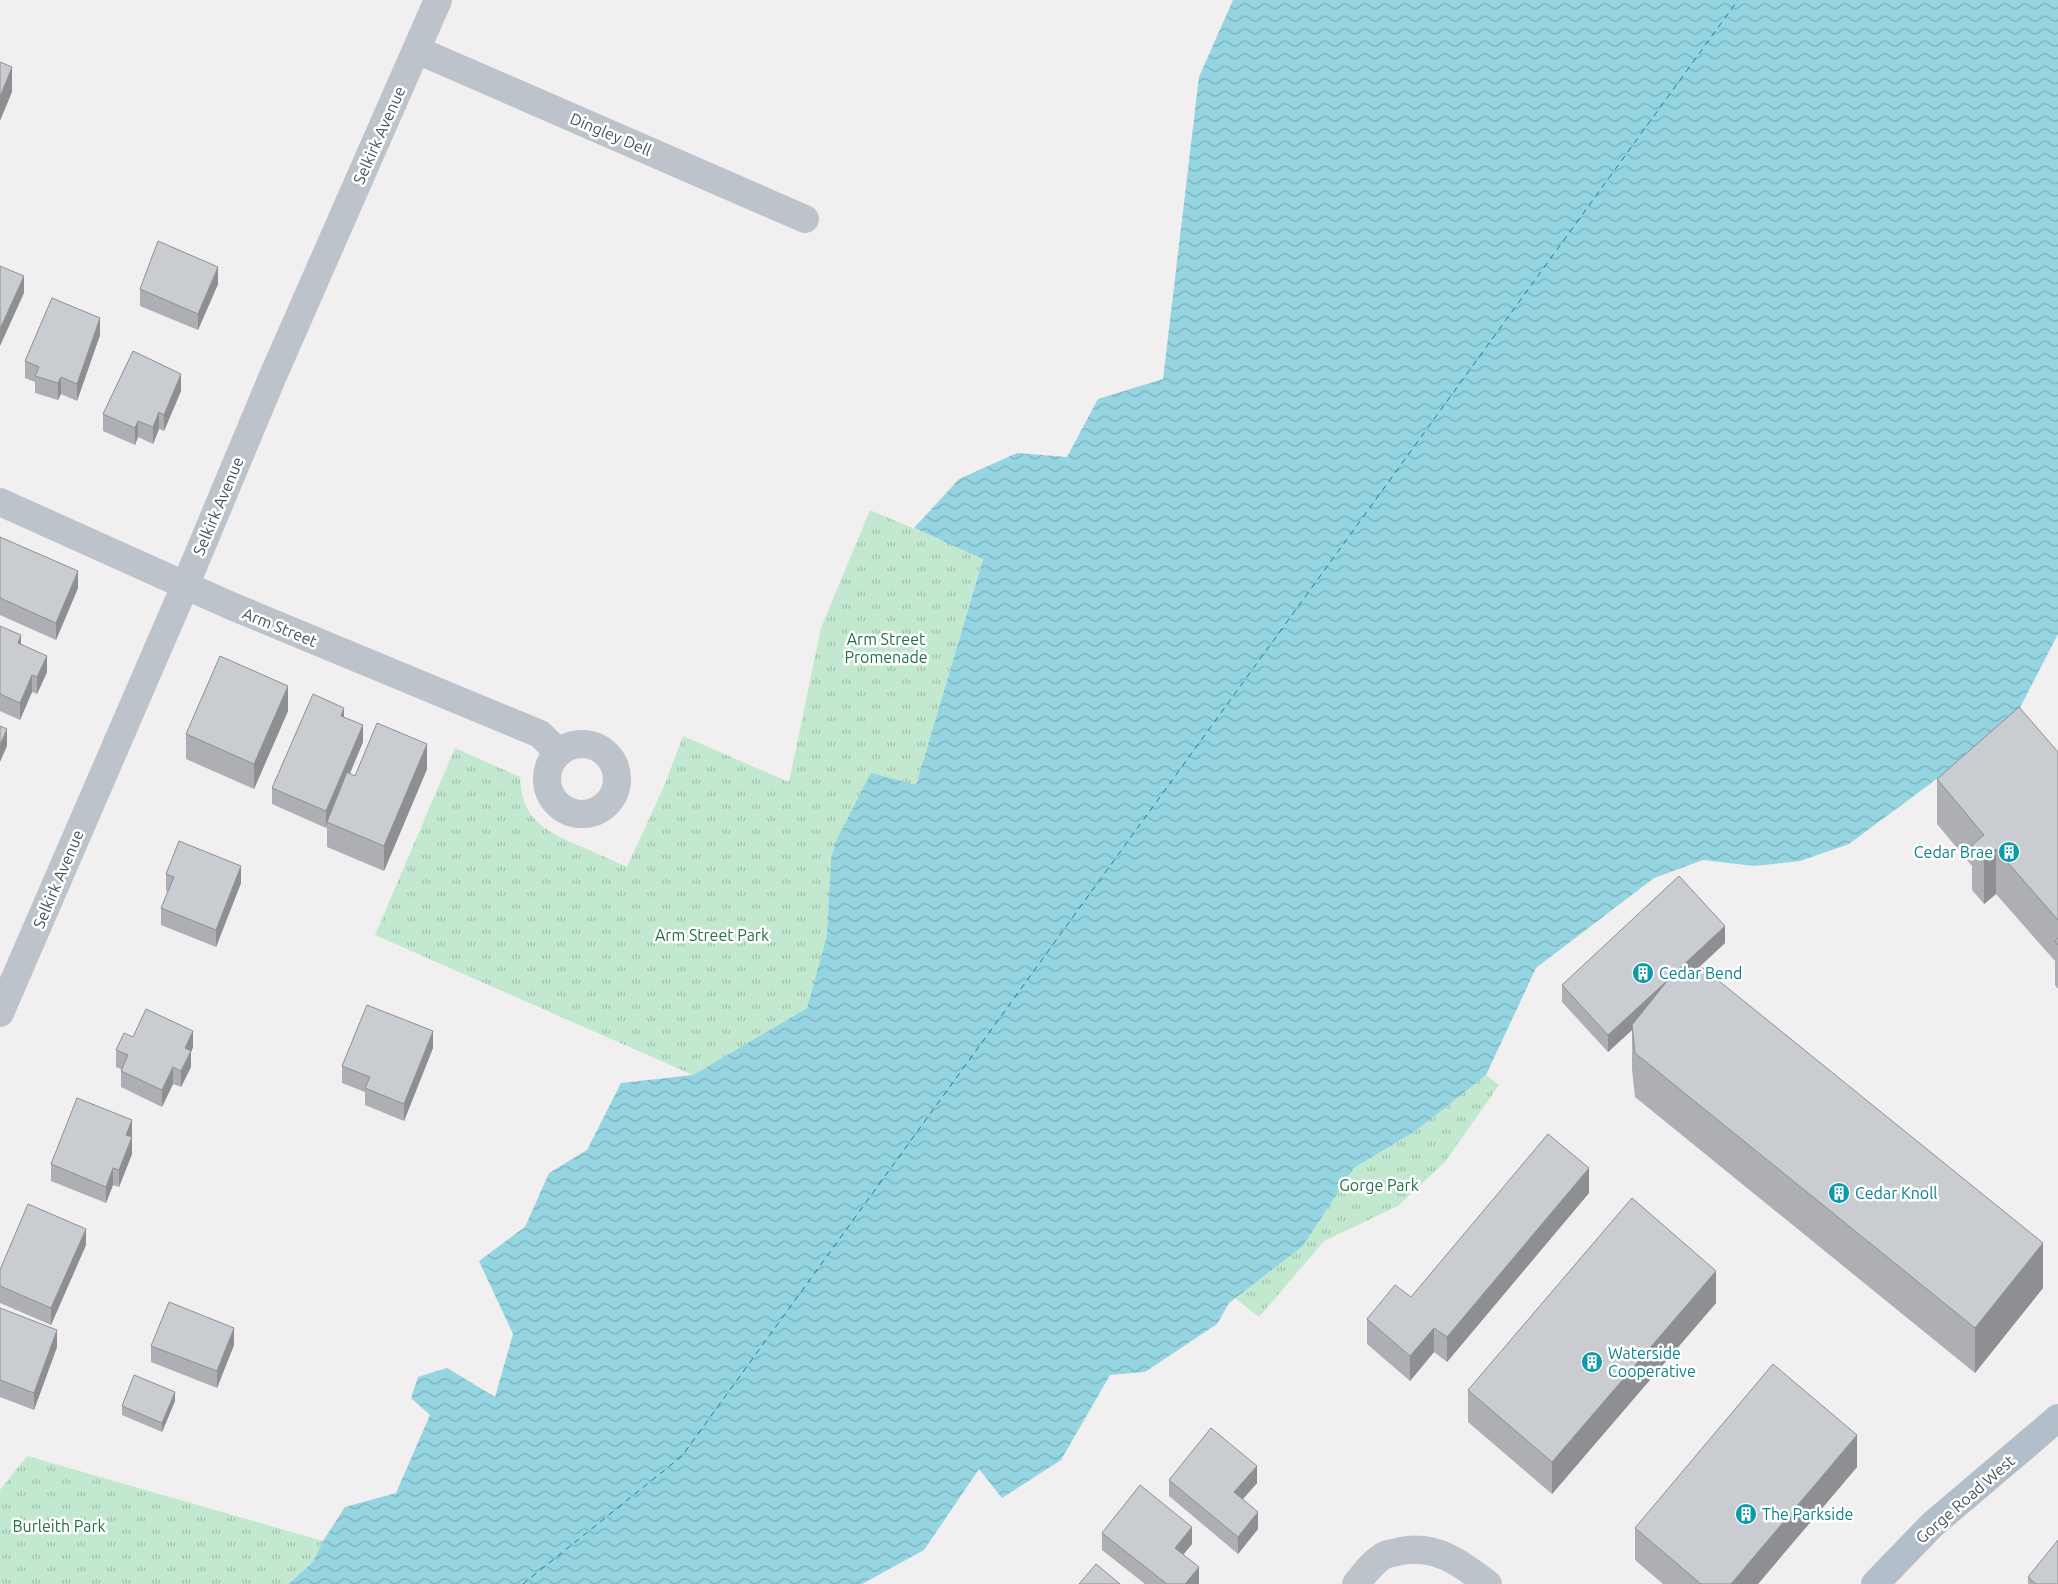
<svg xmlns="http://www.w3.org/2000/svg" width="2058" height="1584" font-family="Ubuntu,sans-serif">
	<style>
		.park { fill: url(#park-tufts) }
		.water { fill: url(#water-waves) }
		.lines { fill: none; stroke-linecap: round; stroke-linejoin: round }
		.ferry { stroke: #1c7e91; stroke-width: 1; stroke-dasharray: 6 5; stroke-linecap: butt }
		.minor { stroke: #bcc3ca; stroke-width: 28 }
		.major { stroke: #b2bfca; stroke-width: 28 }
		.wall { fill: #adafb4 }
		.shaded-wall { fill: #8d8f92 }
		.building { fill: #c9ccd1; stroke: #8d8f92 }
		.labels { text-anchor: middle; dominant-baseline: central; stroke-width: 5; stroke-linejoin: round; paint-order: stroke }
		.street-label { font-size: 16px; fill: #49535a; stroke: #fff }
		.park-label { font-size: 16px; fill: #227246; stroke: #fff }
		.culture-label { font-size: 16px; fill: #0d838f; stroke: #fff; text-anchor: start }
	</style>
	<defs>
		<pattern id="park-tufts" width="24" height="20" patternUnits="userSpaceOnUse" patternTransform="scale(1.25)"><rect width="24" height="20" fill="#c2e9cf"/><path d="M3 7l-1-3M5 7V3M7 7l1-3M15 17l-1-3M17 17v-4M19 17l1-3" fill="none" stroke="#a0bfab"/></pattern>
		<pattern id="water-waves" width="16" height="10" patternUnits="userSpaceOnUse" patternTransform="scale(1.25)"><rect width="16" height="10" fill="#94d5e1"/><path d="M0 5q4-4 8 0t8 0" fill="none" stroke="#7bafb9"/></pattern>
	</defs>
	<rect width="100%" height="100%" fill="#f1efef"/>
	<!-- park -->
	<path class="park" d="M870,510L983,558L916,785L831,858L827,935L807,1008L693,1075L375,935L455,748L520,777C522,819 542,829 577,845C594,852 610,859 627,867L665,784L683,736L789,782L821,628Z
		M1486,1075L1499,1085L1445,1162L1398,1206L1324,1241L1259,1317L1235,1298L1303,1246L1354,1168L1417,1130Z
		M27,1456L323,1541L313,1562L287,1584H0V1490Z"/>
	<!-- water -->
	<path class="water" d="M1233,0H2058V634L2012,723L1849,844L1800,861L1754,866L1703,860L1654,878L1536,968L1486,1075L1417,1130L1354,1168L1303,1246L1229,1303L1217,1324L1145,1372L1110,1375L1061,1460L1002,1498L979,1469L924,1550L862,1584H288L313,1562L323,1541L345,1507L396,1493L430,1415L411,1398L418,1377L447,1368L495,1397L513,1334L479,1261L525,1227L549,1173L587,1150L621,1083L693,1075L807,1008L827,935L831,858L837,839L871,773L916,785L983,559L914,528L959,479L1017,453L1067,457L1098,399L1163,379L1199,77Z"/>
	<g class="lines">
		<!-- ferry -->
		<path class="ferry" d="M523,1584L682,1456L1738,0"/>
		<!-- minor -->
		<path class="minor" d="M417,50L805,219
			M0,502L229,605L540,734L558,752
			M547 779a35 35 0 1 1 70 0a35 35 0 1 1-70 0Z
			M0,1013L185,586L272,378L438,0
			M1356,1584C1364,1574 1372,1563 1383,1556C1388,1553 1396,1553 1401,1551C1436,1544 1462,1564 1488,1584"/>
		<!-- major -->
		<path class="major" d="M1875,1584L1932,1525L2058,1418"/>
	</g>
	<!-- wall -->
	<path class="wall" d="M218,284L198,330L140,306V289Z
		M100,335L77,401L61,394L58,400L35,393V382L25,378V361Z
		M181,391L164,431L159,429L153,444L138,437L135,445L103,431V414Z
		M0,537L78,588L56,640L0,615Z
		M0,626L21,645L47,672L37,694L32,692L20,720L0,711Z
		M288,711L254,789L186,759V734Z
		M344,717L363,742L350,774L355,776L427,769L384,871L327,847V827L326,828L272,804V788Z
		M2058,752V989L2055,985V961L1996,894L1984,904L1972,890V866L1937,824V779Z
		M166,874L241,883L216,947L161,925V908L168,892L166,891Z
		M1725,943L1698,968L2043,1288L1975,1373L1635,1097L1632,1069V1030L1608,1052L1562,1002V985Z
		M133,1037L193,1047L191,1052V1067L181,1087L173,1084L162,1107L121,1087V1069L116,1067V1050Z
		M433,1048L404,1121L365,1105V1092L342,1083V1066Z
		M131,1137L132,1154L119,1187L113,1185L106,1203L51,1181V1164L132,1137Z
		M1589,1193L1447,1362L1434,1352L1410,1381L1367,1344V1319L1411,1297Z
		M86,1245L51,1325L0,1303V1270Z
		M1716,1303L1552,1494L1468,1422V1390Z
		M0,1308L57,1347L34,1410L0,1397Z
		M234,1345L217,1388L151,1362V1346Z
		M175,1401L162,1432L122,1415V1406Z
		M1857,1467L1758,1584H1663L1635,1560V1528Z
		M1169,1480L1257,1483L1243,1499L1258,1529L1238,1554L1169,1496Z
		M1102,1533L1192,1544L1183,1554L1198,1584H1145L1102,1550Z
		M2028,1577L2058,1584H2028Z"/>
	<!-- shaded-wall -->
	<path class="shaded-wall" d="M12,67V92L0,121V97Z
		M218,267V284L198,330V314Z
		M24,276V293L0,346V329Z
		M100,318V335L77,401V384Z
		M181,374V391L164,431V415Z
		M61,377V394L58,400V383Z
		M159,412V429L153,444V427Z
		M138,421V437L135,445V428Z
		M78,571V588L56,640V623Z
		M21,635V652L18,643Z
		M47,656V672L37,694V677Z
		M32,675V692L20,720V703Z
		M288,686V711L254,789V764Z
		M344,708V725L341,716Z
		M363,725V742L328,823L327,822L326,828V811Z
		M7,729V746L0,762V745Z
		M427,744V769L384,871V846Z
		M1996,849V894L1984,904V859Z
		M241,866V883L216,947V930Z
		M1725,926V943L1632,1030V1025V1030L1608,1052V1035Z
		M193,1031V1047L191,1052V1067L181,1087V1071L185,1048Z
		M433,1031V1048L404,1121V1104Z
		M173,1067V1084L162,1107V1090Z
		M132,1120V1137L126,1152V1135Z
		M132,1137V1154L119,1187V1170Z
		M113,1168V1185L106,1203V1187Z
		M1589,1168V1193L1447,1362V1337Z
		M86,1229V1245L51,1325V1308Z
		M2043,1243V1288L1975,1373V1328Z
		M1716,1271V1303L1552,1494V1462Z
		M234,1328V1345L217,1388V1371Z
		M1434,1328V1352L1410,1381V1356Z
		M57,1330V1347L34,1410V1393Z
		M175,1392V1401L162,1432V1423Z
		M1857,1435V1467L1758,1584H1731Z
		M1257,1466V1483L1234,1509V1492Z
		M1258,1512V1529L1238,1554V1537Z
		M1192,1527V1544L1175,1565V1548Z
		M1199,1567V1584H1185Z"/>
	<!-- building -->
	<path class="building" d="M0,62L12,67L0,97Z
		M158,241L218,267L198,314L140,289Z
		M0,266L24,276L0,329Z
		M52,298L100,318L77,384L61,377L58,383L35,376L39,367L25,361Z
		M133,351L181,374L164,415L159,412L153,427L138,421L135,428L103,414Z
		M0,537L78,571L56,623L0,598Z
		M0,626L21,635L18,643L47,656L37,677L32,675L20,703L0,694Z
		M220,656L288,686L254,764L186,734Z
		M313,694L344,708L341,716L363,725L326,811L272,788Z
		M2019,707L2058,752V920L1996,849L1984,859L1972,845L1984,835L1937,779Z
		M377,723L427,744L384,846L327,822L347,772L355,776Z
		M0,726L7,729L0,745Z
		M179,841L241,866L216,930L161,908L174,877L166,874Z
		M1679,876L1725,926L1678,970L1675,971L1669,979L1608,1035L1562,985Z
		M2058,938V945L2055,941Z
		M1703,968L2043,1243L1975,1328L1635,1053L1632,1025L1675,971Z
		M367,1005L433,1031L404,1104L365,1088L370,1077L342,1066Z
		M146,1009L193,1031L185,1048L191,1051L181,1071L173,1067L162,1090L121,1071L128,1055L116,1050L124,1033L133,1037Z
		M77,1098L132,1120L126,1135L132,1137L119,1170L113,1168L106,1187L51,1164Z
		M1548,1134L1589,1168L1447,1337L1434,1328L1410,1356L1367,1319L1395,1285L1411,1297Z
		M1632,1198L1716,1271L1552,1462L1468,1390Z
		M28,1204L86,1229L51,1308L0,1286V1270Z
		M169,1302L234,1328L217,1371L151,1346Z
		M0,1308L57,1330L34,1393L0,1380Z
		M1773,1364L1857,1435L1731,1584H1701L1635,1528Z
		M134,1375L175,1392L162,1423L122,1406Z
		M1211,1428L1257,1466L1234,1492L1258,1512L1238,1537L1169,1480Z
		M1140,1485L1192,1527L1175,1548L1199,1567L1185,1584H1167L1102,1533Z
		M2058,1540V1584H2036L2028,1577Z
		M1096,1564L1120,1584H1079Z"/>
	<!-- icons -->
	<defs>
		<g id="building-disc" transform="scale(1.125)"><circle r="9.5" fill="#0f9aa8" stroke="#fff"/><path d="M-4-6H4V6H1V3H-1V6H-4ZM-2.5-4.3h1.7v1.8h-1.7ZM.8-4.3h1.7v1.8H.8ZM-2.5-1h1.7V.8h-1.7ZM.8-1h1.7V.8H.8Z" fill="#fff"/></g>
	</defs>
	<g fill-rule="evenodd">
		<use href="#building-disc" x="2009" y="852"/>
		<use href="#building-disc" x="1643" y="973"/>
		<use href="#building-disc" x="1839" y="1193"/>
		<use href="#building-disc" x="1592" y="1362"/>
		<use href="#building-disc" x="1746" y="1514"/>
	</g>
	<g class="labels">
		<!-- street labels -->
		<g class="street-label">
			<text transform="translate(611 134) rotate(23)">Dingley Dell</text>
			<text transform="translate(379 135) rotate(-66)">Selkirk Avenue</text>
			<text transform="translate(218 506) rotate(-67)">Selkirk Avenue</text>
			<text transform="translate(280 627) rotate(22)">Arm Street</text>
			<text transform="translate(58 879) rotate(-67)">Selkirk Avenue</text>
			<text transform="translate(1965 1499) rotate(-41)">Gorge Road West</text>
		</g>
		<!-- park labels -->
		<g class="park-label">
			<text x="886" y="639">Arm Street<tspan x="886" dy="18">Promenade</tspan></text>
			<text x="712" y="935">Arm Street Park</text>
			<text x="1379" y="1185">Gorge Park</text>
			<text x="59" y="1526">Burleith Park</text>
		</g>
		<!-- culture labels -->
		<g class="culture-label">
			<text x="1993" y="852" text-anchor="end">Cedar Brae</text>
			<text x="1659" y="973">Cedar Bend</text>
			<text x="1855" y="1193">Cedar Knoll</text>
			<text x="1608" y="1353">Waterside<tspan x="1608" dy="18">Cooperative</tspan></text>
			<text x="1762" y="1514">The Parkside</text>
		</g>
	</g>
</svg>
